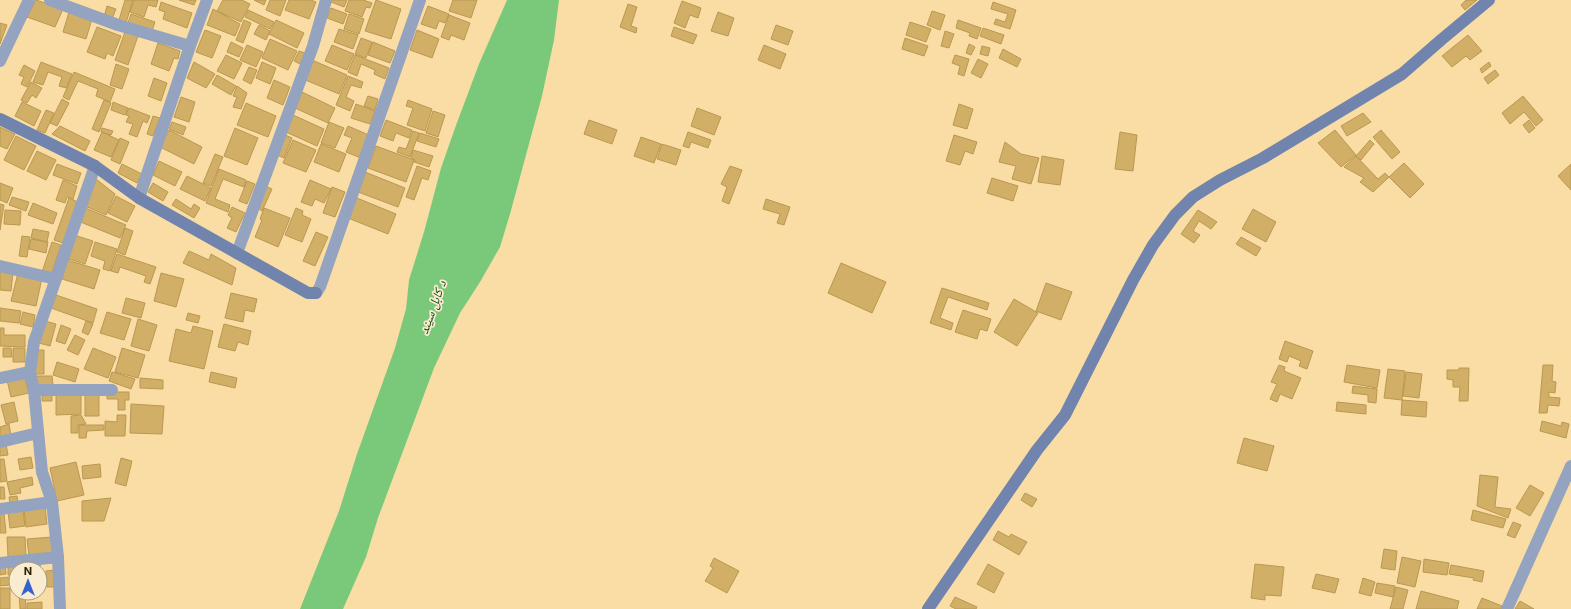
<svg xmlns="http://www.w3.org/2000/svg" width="1571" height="609" font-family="Inter,'Noto Naskh Arabic',sans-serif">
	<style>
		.water { fill: #7ac97a }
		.building { fill: #d2af67; stroke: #ba9851 }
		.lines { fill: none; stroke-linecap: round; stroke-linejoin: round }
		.street { stroke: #94a3bf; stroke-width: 12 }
		.secondary { stroke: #7084ad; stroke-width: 12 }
		.labels { text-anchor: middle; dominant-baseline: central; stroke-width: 3.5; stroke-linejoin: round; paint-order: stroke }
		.water-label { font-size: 13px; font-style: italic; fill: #0e4612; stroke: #faecd0 }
	</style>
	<rect width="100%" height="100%" fill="#fadda4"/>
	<!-- water -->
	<path class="water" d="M507,0H559L554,40L542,96L510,214L500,247L480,282L460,313L434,368L378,518L366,557L343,609H300L339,511L357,454L395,348L406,309L409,280L424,232L441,168L455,128L479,64Z"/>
	<!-- building -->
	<path class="building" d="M36,0L63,9L55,27L27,17Z
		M125,0H133L126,23L119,20Z
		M134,0H158L156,7L148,5L144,17L130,12Z
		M179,0H196L194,5Z
		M223,0H242L250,4L241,22L217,11Z
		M254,0H266L264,5Z
		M270,0H286L280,16L266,10Z
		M289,0H311L316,2L309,19L285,10Z
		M331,0H347L344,7L331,2Z
		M349,0H363L372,3L370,8L366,7L362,17L345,11Z
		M376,0L401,9L391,39L365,31Z
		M453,0H477L471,18L449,11Z
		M1466,0H1477L1465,10L1461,5Z
		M682,1L701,8L698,18L690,15L685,28L674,23Z
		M161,2L192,13L187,28L163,19L165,12L159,10Z
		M993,2L1016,10L1010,29L994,24L996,19L1005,22L1008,14L991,9Z
		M628,4L637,7L631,26L637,28L636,33L620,27Z
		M107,6L116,9L112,19L104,17Z
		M428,6L449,14L445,23L439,21L436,29L421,24Z
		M331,8L347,14L343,24L327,18Z
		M213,9L240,24L235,36L207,25Z
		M248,10L274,22L270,29L245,17Z
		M932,11L945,15L940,30L927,25Z
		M69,12L92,19L86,39L63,32Z
		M718,12L734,18L728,36L711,31Z
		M131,14L155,22L152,31L128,23Z
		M349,14L364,19L359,34L344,29Z
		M449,15L470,23L464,40L451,35L449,40L441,37Z
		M244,20L251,23L243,43L236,40Z
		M276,20L304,33L297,48L269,34Z
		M958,20L981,28L977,39L969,36L970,33L956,28Z
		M910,22L931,29L926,42L906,35Z
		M0,23L7,25L0,44Z
		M259,25L270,31L266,40L254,34Z
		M776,25L793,31L788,45L771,39Z
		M97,27L121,36L113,56L107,53L105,59L87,52Z
		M674,27L697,35L693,44L671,36Z
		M983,28L1004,35L1001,44L980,36Z
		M126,29L139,33L128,65L115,60Z
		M339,29L358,35L353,49L334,42Z
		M205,30L221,36L212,58L196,52Z
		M417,30L439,39L432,58L410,50Z
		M945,31L954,34L949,48L941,46Z
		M1468,35L1482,51L1470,60L1466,56L1452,67L1442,56Z
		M361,38L372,42L366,58L355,54Z
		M905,38L928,46L924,56L902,49Z
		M270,39L297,51L288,70L262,58Z
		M231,42L243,48L239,57L227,52Z
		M373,42L395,51L390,63L368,55Z
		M158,43L180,51L178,59L174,58L169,71L151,64Z
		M969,44L975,47L971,55L966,53Z
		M247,45L263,52L256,67L240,60Z
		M332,45L354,54L347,70L325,61Z
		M764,45L786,54L780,69L758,60Z
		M982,46L990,48L988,56L980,54Z
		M1003,49L1021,59L1017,67L999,58Z
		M299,51L305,53L300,64L294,61Z
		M226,55L242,63L234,79L217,71Z
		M355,55L389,68L385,79L374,74L375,70L361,64L357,76L348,72Z
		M955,55L969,59L964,76L958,74L960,66L952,63Z
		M978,59L988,64L981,78L971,73Z
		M312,60L347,75L339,94L303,79Z
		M41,62L72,74L66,88L59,86L62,77L48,72L43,85L33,82Z
		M194,62L215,74L206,88L187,78Z
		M262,62L276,68L270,84L256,78Z
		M1489,62L1491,66L1482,73L1480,69Z
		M116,64L129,69L122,89L110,85Z
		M24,65L35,71L27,87L21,84L24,77L19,75Z
		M249,67L257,70L251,84L243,80Z
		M1495,70L1499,75L1488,84L1484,78Z
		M74,72L115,89L110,102L96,96L98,89L78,81L69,100L63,97Z
		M217,75L236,86L231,95L212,84Z
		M348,76L363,82L361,88L351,85L346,97L354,101L350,111L336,105Z
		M154,78L167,83L161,101L148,96Z
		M274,80L290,87L283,105L267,98Z
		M31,82L42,88L36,98L32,95L27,103L21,100Z
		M237,86L247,93L241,109L233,107L237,97L233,96Z
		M302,92L335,108L328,123L295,108Z
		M368,96L378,99L375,110L364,106Z
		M1523,96L1543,120L1536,126L1524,112L1510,124L1502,113Z
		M181,97L195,102L189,122L174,117Z
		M62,99L69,103L57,126L50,123Z
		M104,100L111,103L99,132L92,129Z
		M408,100L432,109L425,131L407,125L413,108L406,106Z
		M22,102L41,111L34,126L15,116Z
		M113,102L128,108L125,115L111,110Z
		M246,103L276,116L268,137L237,125Z
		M356,104L375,111L370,124L351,118Z
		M959,104L973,109L967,129L953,125Z
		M129,108L150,116L147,123L143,121L137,137L129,134L133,124L126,122L129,116L126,115Z
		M697,108L721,117L714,135L691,126Z
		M46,110L54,113L45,133L37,130Z
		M433,111L445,115L438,137L426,133Z
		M1363,113L1371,122L1347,136L1341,126Z
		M293,115L324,129L317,146L286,132Z
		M153,116L160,118L153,136L147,134Z
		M386,120L412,130L409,138L396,133L393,141L380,136Z
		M589,120L617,130L612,144L584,134Z
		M1529,120L1535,128L1529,133L1523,125Z
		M172,122L186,127L183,135L169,129Z
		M329,122L344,128L335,148L321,143Z
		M60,126L90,141L85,151L52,134Z
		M348,126L371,136L361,158L346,152L352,138L344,135Z
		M0,127L15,134L7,149L0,146Z
		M102,128L113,131L111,135L101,132Z
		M235,128L258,138L247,165L224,156Z
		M169,130L202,147L194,164L160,147Z
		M1335,130L1356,155L1341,167L1318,143Z
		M1381,130L1400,152L1392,159L1373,137Z
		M413,131L419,133L410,157L397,152L399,147L406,149Z
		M102,132L119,140L111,157L94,150Z
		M688,132L711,140L708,148L691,142L689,148L683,146Z
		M1120,132L1137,135L1133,171L1115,169Z
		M420,133L439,139L436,147L417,141Z
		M285,135L292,138L284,158L277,155Z
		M954,135L977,142L973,154L965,151L960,165L946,161Z
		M16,136L36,146L24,170L4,160Z
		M641,137L661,144L654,163L634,156Z
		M120,138L129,142L120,164L111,160Z
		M293,140L316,150L306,172L283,163Z
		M1370,140L1374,144L1361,160L1356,156Z
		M1005,142L1021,154L1039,158L1031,184L1012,179L1016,166L999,162Z
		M321,144L346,154L339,172L314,162Z
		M662,144L681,150L676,165L657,159Z
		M376,146L414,160L406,182L368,168Z
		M413,150L433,156L429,167L414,162L415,160L411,158Z
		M37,151L56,160L46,180L27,171Z
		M215,154L223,157L211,186L203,183Z
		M1042,156L1064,160L1060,185L1038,182Z
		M1356,156L1378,179L1385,173L1389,177L1373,192L1360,182L1364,178L1344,167Z
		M159,161L182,172L175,186L153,175Z
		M1404,163L1424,184L1410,198L1389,177Z
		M57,164L81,173L77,184L53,175Z
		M122,164L142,174L137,183L118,173Z
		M1571,164V190L1558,176Z
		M417,166L431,171L428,180L422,178L414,200L406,197Z
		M730,166L742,170L729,204L722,201L727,187L721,184Z
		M219,169L246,180L244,187L223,179L215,199L230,205L228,212L206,203Z
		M365,172L405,188L398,207L358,192Z
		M187,176L211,188L205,201L180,189Z
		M992,178L1018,186L1013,201L987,193Z
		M96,179L115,194L106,215L85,206Z
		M63,180L77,186L73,199L67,197L65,203L56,200Z
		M310,180L331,189L324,203L315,199L312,206L301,202Z
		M247,181L255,184L247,204L239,201Z
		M0,183L13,188L7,203L0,200Z
		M153,183L168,192L163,201L148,192Z
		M265,186L272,189L262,211L256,207Z
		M332,187L345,192L335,217L323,213Z
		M116,196L135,206L127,222L108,213Z
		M12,197L29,202L26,211L9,205Z
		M69,198L78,202L63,243L54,240Z
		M357,198L396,214L388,234L348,218Z
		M176,199L191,209L194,204L200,208L194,218L172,205Z
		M766,199L790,207L784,225L777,223L780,214L763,209Z
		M33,203L57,213L53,224L28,215Z
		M0,204L4,205L0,230Z
		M83,207L126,225L120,238L78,221Z
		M232,207L245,213L236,232L227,228L232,218L228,215Z
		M264,208L290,218L278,247L255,237L262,220L260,219Z
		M296,208L303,211L302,215L311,219L302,242L285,235Z
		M1253,209L1276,222L1266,242L1242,229Z
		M5,210L21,211L20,225L4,224Z
		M1198,210L1217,222L1211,229L1199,221L1193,231L1200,235L1194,243L1181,234Z
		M125,228L133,231L125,255L117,252Z
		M33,229L49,232L47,242L31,238Z
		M316,232L328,237L315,266L303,261Z
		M74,235L93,241L85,264L66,258Z
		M22,236L30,237L27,257L19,256Z
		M1241,237L1261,248L1256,256L1236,244Z
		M31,239L48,242L46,253L29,249Z
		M52,242L61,245L51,275L42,272Z
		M95,242L117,249L110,271L103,269L105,261L91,256Z
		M189,251L209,260L211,254L236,268L232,285L183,263Z
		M117,254L156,267L150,284L144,282L146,276L120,267L118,273L111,271Z
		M67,260L100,270L94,289L62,279Z
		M841,263L886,282L872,313L828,293Z
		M0,268L13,272L11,291L0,290Z
		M18,273L42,278L36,306L11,301Z
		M161,273L184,279L176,307L154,301Z
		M1046,283L1072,292L1061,320L1036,311Z
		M942,288L989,303L987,310L948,297L940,318L953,323L951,330L930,323Z
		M231,293L257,299L254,312L245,310L243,322L225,318Z
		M56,295L97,309L93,323L51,308Z
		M126,298L145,303L141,318L122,313Z
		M1014,299L1038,313L1017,346L994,332Z
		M0,308L21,311L19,323L0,321Z
		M963,310L991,319L987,331L980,329L977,339L955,332Z
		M23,312L35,315L33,327L20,324Z
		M107,312L131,319L124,340L100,333Z
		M188,313L200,316L198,323L186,320Z
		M138,319L157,325L149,351L131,346Z
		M45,321L56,324L50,346L39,343Z
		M86,321L93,324L88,335L82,332Z
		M224,324L251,331L248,345L238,342L235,351L218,347Z
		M61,325L71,329L65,344L56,341Z
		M193,326L213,331L204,369L169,361L176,329L191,333Z
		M0,328H4V335H25V347L0,346Z
		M75,335L85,340L78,355L67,350Z
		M1285,341L1313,351L1307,369L1299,366L1301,361L1289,356L1287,362L1279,359Z
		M3,348H11L12,357H3Z
		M13,348H25V362H13Z
		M93,348L116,357L108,378L84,369Z
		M122,348L145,355L138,378L115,372Z
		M33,350H44V374H34Z
		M57,362L79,369L75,382L53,375Z
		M1279,365L1285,367L1284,371L1301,378L1292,399L1280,394L1277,402L1270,399L1277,384L1271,382Z
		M1347,365L1380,370L1377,388L1344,382Z
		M1543,365H1553L1552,381L1556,382L1555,393L1549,392V397L1560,398L1559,406L1548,405L1547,413H1539Z
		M1459,368H1469L1468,401H1459L1460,387H1453V380L1447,379V370H1459Z
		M1388,369L1405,371L1402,400L1384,398Z
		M112,372L135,379L131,389L109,381Z
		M211,372L237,378L235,388L209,382Z
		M1406,372L1422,374L1419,398L1403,396Z
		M24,375L29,393L11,397L7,380Z
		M34,376H52L53,385H34Z
		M140,378L163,380V389L140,388Z
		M1353,386L1377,389L1376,403L1368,402V395L1352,393Z
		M52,390V401H42V391Z
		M81,391V414L56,415V392Z
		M99,391V416H85V395Z
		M107,392H129V400H125V410H118V399H107Z
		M1402,400L1427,402L1426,417L1401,415Z
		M14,402L18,421L6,424L1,405Z
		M1337,402L1366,405V414L1336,411Z
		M131,404L164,406L162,434L130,433Z
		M81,415L86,424L78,425V433H71V416Z
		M117,415H126L125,436H105V421L117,422Z
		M1542,421L1561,426L1562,422L1569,424L1566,438L1540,431Z
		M9,424L11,436L0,439V427Z
		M79,425H104V430L87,431L86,438H79Z
		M1244,438L1274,446L1267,471L1237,463Z
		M6,444L8,455L0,456V445Z
		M31,457L33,468L20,470L18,459Z
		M121,458L132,461L126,486L115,483Z
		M0,459H4L7,481L0,482Z
		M76,462L84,495L57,501L50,468Z
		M100,464L101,477L83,479L82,466Z
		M1480,475L1498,477L1495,507L1511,509L1508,518L1477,506Z
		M32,477L33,485L20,488L21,493L10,495L7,482Z
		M1530,485L1544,493L1530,516L1516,508Z
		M0,487H4L5,499H0Z
		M1025,493L1037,499L1032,507L1021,500Z
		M17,496L18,502L10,504L9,497Z
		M111,498L104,521H82V501Z
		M45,507L47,524L26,527L24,510Z
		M23,510L25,526L10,528L8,512Z
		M1473,510L1506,519L1503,528L1471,520Z
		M0,513H4L6,533H0Z
		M1513,522L1521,525L1515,538L1507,535Z
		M998,531L1009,537L1011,534L1027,542L1019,555L993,540Z
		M7,537H25L26,556L8,557Z
		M52,537L54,555L29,556L27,539Z
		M1384,549L1397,551L1395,570L1381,568Z
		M1402,557L1421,561L1415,587L1397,583Z
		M714,558L739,571L727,593L705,581L713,568L710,566Z
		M1424,559L1449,563L1447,575L1423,572Z
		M19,563V569H16V574L8,575V564Z
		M40,564L41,575L40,569H21L20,565Z
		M988,564L1004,573L994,593L977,584Z
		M1255,564L1284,567L1281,596L1265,595V600L1251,598Z
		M0,565H5L6,574L0,575Z
		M1451,565L1484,571L1482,582L1473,580L1474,578L1449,574Z
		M55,570L56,587H47L46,571Z
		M1316,574L1339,579L1335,593L1312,588Z
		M10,577V585L0,586V578Z
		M1363,578L1375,582L1371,596L1359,593Z
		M1377,583L1395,586L1393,597L1375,593Z
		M1396,587L1408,590L1403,609H1390Z
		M0,588H10V609H0Z
		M1421,591L1459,601L1457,609H1416Z
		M19,593H25L26,609H20Z
		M955,597L977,607L976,609H956L950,606Z
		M1482,598L1502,606L1500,609H1477Z
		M1520,601L1534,609H1515Z
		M42,602V609H27V603Z"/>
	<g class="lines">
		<!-- street -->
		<path class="street" d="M50,0L118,25L190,46
			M0,61L29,0
			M139,198L190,46L207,0
			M237,253L313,46L326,0
			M0,266L56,279
			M316,293L320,287L420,0
			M0,378L30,372
			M34,390H112
			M0,442L38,433
			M0,509L52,502
			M0,563L58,557
			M60,609L58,557L52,502L42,472L34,390L30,372L34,342L95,166
			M1507,609L1571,466"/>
		<!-- secondary -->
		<path class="secondary" d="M0,119L95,166L139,198L308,293H316
			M928,609L1037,450L1065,415L1133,280L1153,245L1175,215L1193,197L1220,180L1263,158L1402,74L1441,40L1489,0"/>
	</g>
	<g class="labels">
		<!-- water labels -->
		<g class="water-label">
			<text transform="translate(432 307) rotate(-70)">د کابل سيند</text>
		</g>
	</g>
	<!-- north arrow -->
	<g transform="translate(28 581)"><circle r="19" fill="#faecd0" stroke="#a7997d"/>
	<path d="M0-3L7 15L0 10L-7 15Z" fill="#3261d0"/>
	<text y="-6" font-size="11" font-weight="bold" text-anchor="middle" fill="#2b1d00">N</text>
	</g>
</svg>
